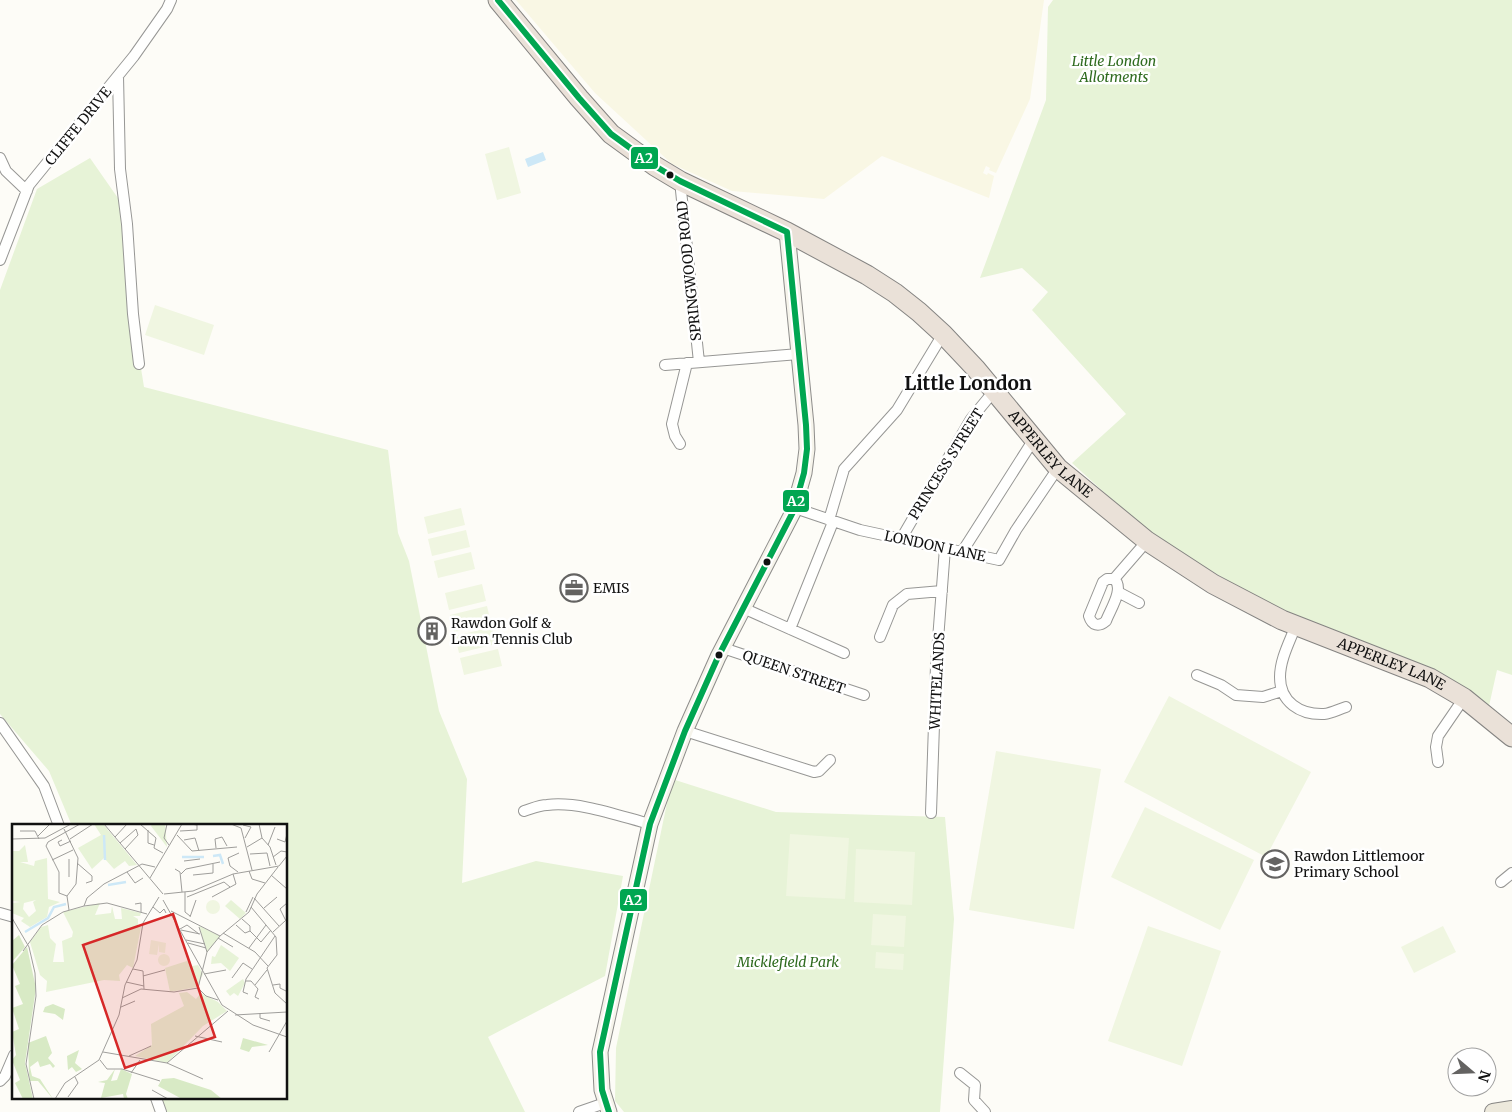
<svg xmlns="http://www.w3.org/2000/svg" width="1512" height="1112" font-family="Merriweather,serif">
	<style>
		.farmland { fill: #f9f7e4 }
		.green { fill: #e7f3d7 }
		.pitch { fill: #f0f6e1 }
		.water { fill: #cde8f7 }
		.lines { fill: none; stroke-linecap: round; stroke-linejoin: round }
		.street-casing { stroke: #979795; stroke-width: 12 }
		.secondary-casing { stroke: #8e8d8b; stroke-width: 17 }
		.primary-casing { stroke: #858482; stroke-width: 18 }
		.highway-casing { stroke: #858482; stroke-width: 21 }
		.street { stroke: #fffffe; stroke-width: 10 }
		.secondary { stroke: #f6f4eb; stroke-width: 15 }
		.primary { stroke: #ede9dc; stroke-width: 16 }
		.highway { stroke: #eae1d8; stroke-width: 19 }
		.bus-1-casing { stroke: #fff; stroke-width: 10 }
		.bus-1 { stroke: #00a651; stroke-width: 6 }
		.bus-dot { fill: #111; stroke: #fff; stroke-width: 2 }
		.labels { text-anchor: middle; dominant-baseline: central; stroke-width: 5; stroke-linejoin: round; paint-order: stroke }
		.park-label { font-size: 14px; font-style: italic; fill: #2f6b1f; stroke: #fff }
		.street-label { font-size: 14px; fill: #111; stroke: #fff }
		.poi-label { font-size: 14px; fill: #111; stroke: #fff; text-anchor: start }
		.district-label { font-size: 19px; font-weight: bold; fill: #111; stroke: #fff }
		.inset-river { fill: none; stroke: #cde8f7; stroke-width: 2.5 }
		.inset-road { fill: none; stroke: #9f9e9b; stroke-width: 1 }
		.view { fill: #d62828; fill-opacity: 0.15; stroke: #d62828; stroke-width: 2.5 }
		.inset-edge { fill: none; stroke: #111; stroke-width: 2.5 }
		.line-badge { stroke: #fff; stroke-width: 2 }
		.badge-label { font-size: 14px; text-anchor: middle; font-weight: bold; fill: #fff }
	</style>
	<rect width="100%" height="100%" fill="#fdfcf7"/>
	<!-- farmland -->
	<path class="farmland" d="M516,0H1044L1030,99L996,173L989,170L990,168L986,166L983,173L987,175L988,173L994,176L989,198L882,156L824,199L732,191L672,164L595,93Z"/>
	<!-- green -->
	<path class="green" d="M1053,0H1512V675L1497,670L1489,706L1443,674L1362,645L1303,620L1245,591L1175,549L1141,526L1072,463L1126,414L1032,310L1048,292L1022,268L980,278L1046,100L1048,7Z
		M90,158L120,201L128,287L144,387L388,450L398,533L409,561L439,711L467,779L462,883L536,861L623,876L605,976L488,1037L525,1112H166L160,1098H286V826H72L49,771L0,714V290L37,189Z
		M672,779L776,812L945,817L954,919L940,1112H624L615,1101L616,1048Z"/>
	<!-- pitch -->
	<path class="pitch" d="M509,147L521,193L497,200L485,154Z
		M155,305L214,325L204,355L145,335Z
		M461,508L465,525L428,534L424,517Z
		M466,530L470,547L432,556L428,539Z
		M471,552L475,569L438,578L434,561Z
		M482,584L486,601L449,610L445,593Z
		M487,606L491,623L454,632L450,615Z
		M492,627L496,644L459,653L455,636Z
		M498,649L502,666L464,675L460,658Z
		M1169,696L1311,772L1266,857L1124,782Z
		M996,751L1101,769L1074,929L969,910Z
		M1145,807L1254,860L1220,930L1111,877Z
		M790,834L849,838L845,899L786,896Z
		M856,849L915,852L912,905L854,902Z
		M873,914L906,916L904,947L871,945Z
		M1148,926L1221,951L1182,1066L1108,1041Z
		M1443,926L1456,952L1414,973L1401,947Z
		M876,952L904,954L903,970L875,968Z"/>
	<!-- water -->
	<path class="water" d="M543,152L546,160L528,167L525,159Z"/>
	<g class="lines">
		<!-- street casing -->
		<g class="street-casing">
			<path id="street" d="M118,76L120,169L127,224L133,314L139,364
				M0,158L6,171L27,191
				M680,181L699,362
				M0,260L29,185L134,56L167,9L171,0
				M665,365L799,354
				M680,444L675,436L672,424L687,363
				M795,508L860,530L999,560L1016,530L1058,468
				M829,520L844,469L897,410L943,334
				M901,539L971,419L994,391
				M962,552L1034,439
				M1114,579C1125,588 1110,610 1106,621C1099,627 1092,626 1089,616L1103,582L1107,579H1114L1147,541
				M1118,592L1139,603
				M743,608L844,653
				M1296,625C1290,641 1280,659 1280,677C1280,702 1300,715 1324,714C1332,713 1339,709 1346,707
				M790,629L833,522
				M880,637L893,605L907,594L942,591
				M723,648L864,695
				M1197,675L1221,685L1236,695L1263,697L1282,691
				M0,723L44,786L59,826
				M685,731L814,772L819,771L830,760
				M1438,762L1436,747L1438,736L1464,698
				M524,811C531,809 539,805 547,805C579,801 619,816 650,824
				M931,813L936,666L945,548
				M1501,882L1512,873
				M0,913L14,917
				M960,1073L975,1085L974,1100L985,1112
				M0,1081L5,1076L14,1055
				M156,1098L161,1112
				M579,1112L605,1103"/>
		</g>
		<!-- secondary casing -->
		<g class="secondary-casing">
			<path id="secondary" d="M609,1112L602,1090L600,1052L650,824L685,731L718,657L793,512L804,473L807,449L806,425L787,232"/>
		</g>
		<!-- primary casing -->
		<g class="primary-casing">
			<path id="primary" d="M1493,1112L1512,1109"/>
		</g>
		<!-- highway casing -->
		<g class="highway-casing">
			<g id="highway">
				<path id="s1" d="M498,0L579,98L611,134L655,166L680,181L787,232L867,275L895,293L919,312L943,334L976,369L1058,468L1147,541L1213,584L1282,620L1430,678L1464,698L1512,737"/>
			</g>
		</g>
		<!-- street -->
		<use href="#street" class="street"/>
		<!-- secondary -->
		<use href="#secondary" class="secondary"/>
		<!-- primary -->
		<use href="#primary" class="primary"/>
		<!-- highway -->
		<use href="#highway" class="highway"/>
		<!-- bus-1 casing -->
		<g class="bus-1-casing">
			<path id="bus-1" d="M498,0L579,98L611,134L655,166L680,181L787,232L806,425L807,449L804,473L793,512L718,657L685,731L650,824L600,1052L602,1090L609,1112"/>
		</g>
		<!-- bus-1 -->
		<use href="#bus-1" class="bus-1"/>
	</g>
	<!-- icons -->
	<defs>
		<g id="office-ring" transform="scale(1.4375)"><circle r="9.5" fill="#fff" stroke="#646362" stroke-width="1.5"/><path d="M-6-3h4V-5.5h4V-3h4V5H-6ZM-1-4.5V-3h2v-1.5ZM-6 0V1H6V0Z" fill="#646362"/></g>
		<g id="building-ring" transform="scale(1.4375)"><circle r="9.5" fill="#fff" stroke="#646362" stroke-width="1.5"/><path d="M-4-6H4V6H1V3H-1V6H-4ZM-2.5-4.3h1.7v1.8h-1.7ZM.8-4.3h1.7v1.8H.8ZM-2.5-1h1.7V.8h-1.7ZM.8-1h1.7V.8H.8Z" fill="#646362"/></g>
		<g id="school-ring" transform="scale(1.4375)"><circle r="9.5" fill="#fff" stroke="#646362" stroke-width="1.5"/><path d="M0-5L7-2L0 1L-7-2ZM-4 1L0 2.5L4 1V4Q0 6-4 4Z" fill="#646362"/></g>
	</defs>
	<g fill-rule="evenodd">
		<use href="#office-ring" x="574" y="588"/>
		<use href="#building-ring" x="432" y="631"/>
		<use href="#school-ring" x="1275" y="864"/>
	</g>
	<!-- markers -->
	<g class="bus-dot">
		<circle cx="670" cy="175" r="4.5"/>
		<circle cx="767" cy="562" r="4.5"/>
		<circle cx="719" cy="655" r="4.5"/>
	</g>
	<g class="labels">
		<!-- park labels -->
		<g class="park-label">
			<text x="1114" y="61">Little London<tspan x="1114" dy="16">Allotments</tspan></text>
			<text x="788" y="962">Micklefield Park</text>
		</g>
		<!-- street labels -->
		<g class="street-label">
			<text transform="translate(78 126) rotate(-51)">CLIFFE DRIVE</text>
			<text transform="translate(689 271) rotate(-96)">SPRINGWOOD ROAD</text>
			<text stroke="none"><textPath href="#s1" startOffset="726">APPERLEY LANE</textPath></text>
			<text transform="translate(946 464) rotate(-58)">PRINCESS STREET</text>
			<text transform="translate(935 546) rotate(12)">LONDON LANE</text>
			<text stroke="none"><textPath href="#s1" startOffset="1131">APPERLEY LANE</textPath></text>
			<text transform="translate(794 672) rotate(19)">QUEEN STREET</text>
			<text transform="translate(937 681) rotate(-87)">WHITELANDS</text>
		</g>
		<!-- poi labels -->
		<g class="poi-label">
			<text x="593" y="588">EMIS</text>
			<text x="451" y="623">Rawdon Golf &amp;<tspan x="451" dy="16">Lawn Tennis Club</tspan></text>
			<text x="1294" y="856">Rawdon Littlemoor<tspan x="1294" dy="16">Primary School</tspan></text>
		</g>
		<!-- district labels -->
		<g class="district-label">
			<text x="968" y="383">Little London</text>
		</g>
	</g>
	<!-- overview -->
	<g transform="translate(12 824)">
		<rect width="275" height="275" fill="#fdfcf7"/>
		<path d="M82,0H91L125,41L117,42L113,37L102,45L92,34L80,45L66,24L89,11ZM140,0H153L155,23L139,2ZM13,21L16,38H8L22,42L23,37L35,34L36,75L48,78L37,83L35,93L18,103L9,97L12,94L0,89V79L8,78L0,77V27H7ZM24,76L21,78L24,87L17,93L11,85L12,79ZM219,76L234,89L228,95L213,82ZM88,79L83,91L99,89L100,82L103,95H110L109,84L129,89L128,92H121L126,95V103H129L121,144L115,141L107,151L108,157L92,156L34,168L35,157L28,151L18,118L29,103L36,101L38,114L44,120L41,138H52L50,117L60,113L61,108L51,88ZM187,102L208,112L195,128ZM209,121L227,134L218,147L209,139L199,140L200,132L203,133ZM178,136L180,142L186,141L191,150L185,163L158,168L153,144ZM231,155L233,159L226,172L222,169L218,172L214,167ZM175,168L184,175L189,169L206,178L215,187L191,202L155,239L123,232L140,221L139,200L172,182L167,169Z" fill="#e7f3d7" fill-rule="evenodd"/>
		<path d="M7,111L13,123L0,138V117ZM15,123L24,164L13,239L21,275H11L3,259L8,256L0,236L4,231L0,208L7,205L0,184L11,180L3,162L8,160L0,141ZM41,180L53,185L51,196L43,190L31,188L33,183ZM34,212L40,229L36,234L43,242L41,244L38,240L28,243L26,237L18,243L20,252L28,255L41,275L26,257H18L17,250L16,219ZM231,214L256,221L240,223L237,228L228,225ZM67,226L63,239L70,245L64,248L60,243L56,246L55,232ZM103,245L99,257L105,256L109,245L120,250L114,270L116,275H112L111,270L89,274L93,259L86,258L95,256ZM162,254L199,266L210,275H170L146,262L150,255Z" fill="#d8eac5"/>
		<path d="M194 83a7 7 0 1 1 14 0a7 7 0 1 1-14 0ZM139,116L154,119L153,129L147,128V120L145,131L137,130ZM146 136a6 6 0 1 1 12 0a6 6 0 1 1-12 0Z" fill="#f0f6e1"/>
		<path class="inset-river" d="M92,11L93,36M201,32L208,31L211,40M170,33H192M96,61L114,58M13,108L36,94L42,83L54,80"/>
		<path class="inset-road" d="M92,0L151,70M128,0L144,14L142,24L151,29M155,0L152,14L157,21M219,0L229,4L240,46M247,0L250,14L258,23L264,41M231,1L239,3L233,14M52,5L66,34L64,60L55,72L57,86M136,6V19L142,21M8,7H23L27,15M168,7L185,6V1L179,0M165,11L180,27L225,23M26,12L38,0M103,13L115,0M0,15L33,14L59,0M58,15L81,0M265,15L273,18L275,10M50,16L46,18L48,22L59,17M172,16L183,14L187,27M108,19L124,5M256,21L263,3M235,23L250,14M204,24L203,15L210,13L215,22M113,25L126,11L124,5M238,30L255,29L258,42M261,33L269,27L275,28M57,35V53M40,36L61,26M172,37L188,35M65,39L80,52V57L74,59M163,45L168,48L170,68M237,47L240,55L253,59M115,48L123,59L131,54M226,48L218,42L216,34L227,29M169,50L174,45L208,38M181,51L201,49V40M259,51L275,65M138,54L170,0M173,68V88L178,92M152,70L181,67L221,50L267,42L275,32M55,72L47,69V48L34,22L36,18L68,0M175,73L212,58L218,63M200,73L224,60L221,50M242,74L267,102M151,76L210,181L241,201L275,213M123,80L129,79V88M72,82L95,79L135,90M141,83L148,89L152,85L154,89M239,83L264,113L265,131L255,144L263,169L275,180M252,84L265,73M159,87L208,112M234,88L241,73M178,93L184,76M0,94L17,123L23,149L24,172L14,240L22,275M274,97L268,85L275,79M224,101L233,109L238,107V102L230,95M187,103L195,128M168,105L175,101L187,110M169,106L188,110M238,107L249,118L259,106M261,108L273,97M211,109L243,128L256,142M206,114L221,123M174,116L193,120M176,119L194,124M237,124L254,101M11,127L30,101L51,88L72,82L75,74L92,60L130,40L143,43M121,145L131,147L132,165M192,150L214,146M131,152L153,146M220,154L231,139L240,145M234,157H239L246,165L243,173L247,175M114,158L132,162M243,161L255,146M261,161L268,160V164L274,167M186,164L194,172L206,176M236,170L231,168L234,155L263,112M110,174L129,165L162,168L186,164L195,128L208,112L237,88L245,70L266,43M109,183L123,177M248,189V194L258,197M223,191L275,188M183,212L210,218M91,228L155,239L191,255M257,228L275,197M117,232L139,222M88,236L95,245H110L148,257M155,239L216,187M119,249L128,236M140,266L156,275M56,273L66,259L63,253M43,275L53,259L87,236L107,191L113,161L125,136L131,99L147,73"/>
		<path class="view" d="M161,90L203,213L113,244L71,121Z"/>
		<rect width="275" height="275" class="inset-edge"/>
	</g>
	<g class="line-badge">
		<rect x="630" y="146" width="29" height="24" rx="5" fill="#00a651"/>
		<rect x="782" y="489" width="28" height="24" rx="5" fill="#00a651"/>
		<rect x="619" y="888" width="29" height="24" rx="5" fill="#00a651"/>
	</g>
	<g class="badge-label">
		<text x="644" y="163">A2</text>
		<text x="796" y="506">A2</text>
		<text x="633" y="905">A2</text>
	</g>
	<!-- north arrow -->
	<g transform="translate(1472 1072) rotate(109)"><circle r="24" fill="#ffffff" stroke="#a0a0a0"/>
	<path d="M0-4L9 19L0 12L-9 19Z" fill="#646362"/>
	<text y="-8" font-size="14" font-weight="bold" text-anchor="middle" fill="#111111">N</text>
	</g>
</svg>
